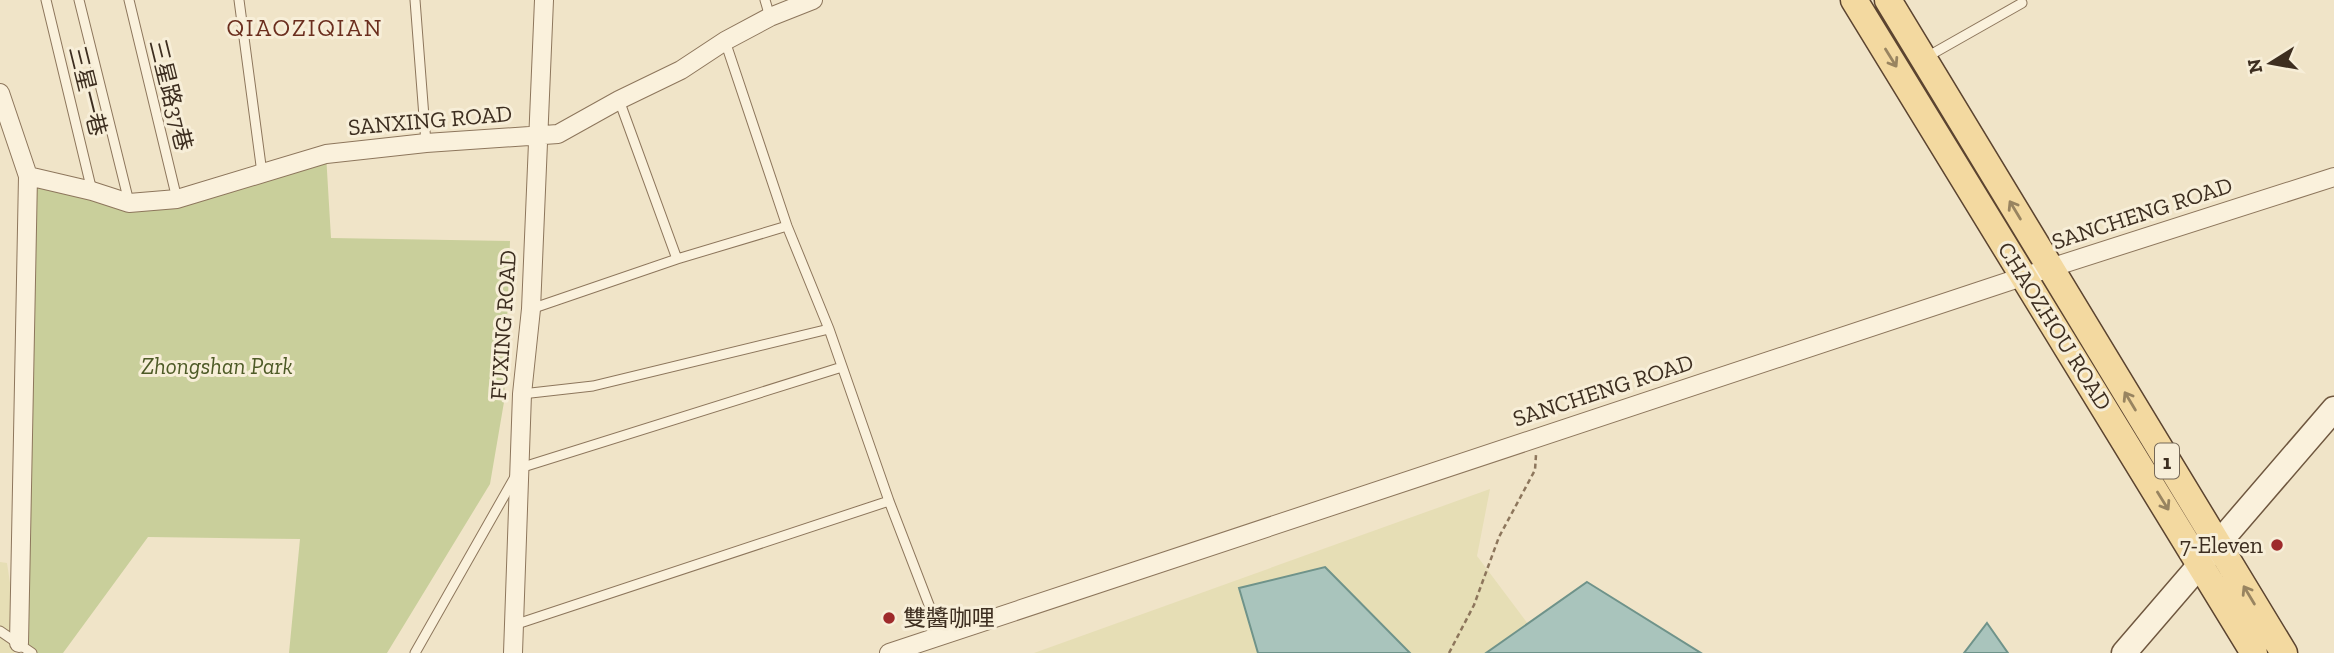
<svg xmlns="http://www.w3.org/2000/svg" width="2334" height="653" font-family="'Zilla Slab','Noto Sans TC',serif">
	<style>
		.farmland { fill: #e6deb5 }
		.green { fill: #c9cf9b }
		.water { fill: #a9c4bc; stroke: #6f938a; stroke-width: 2 }
		.lines { fill: none; stroke-linecap: round; stroke-linejoin: round }
		.lane-casing { stroke: #8d765c; stroke-width: 11 }
		.street-casing { stroke: #8d765c; stroke-width: 20 }
		.secondary-casing { stroke: #6f573f; stroke-width: 27 }
		.primary-casing { stroke: #5b4430; stroke-width: 29 }
		.path { stroke: #8d765c; stroke-width: 2.5; stroke-dasharray: 5 3.5; stroke-linecap: butt }
		.lane { stroke: #faf1dc; stroke-width: 9 }
		.street { stroke: #faf1dc; stroke-width: 18 }
		.secondary { stroke: #faf1dc; stroke-width: 24 }
		.primary { stroke: #f3d9a0; stroke-width: 26 }
		.oneway { stroke: #988460 }
		.poi-dot { fill: #9e2a2b; stroke: #f7eed8; stroke-width: 2.5 }
		.labels { text-anchor: middle; dominant-baseline: central; stroke-width: 6; stroke-linejoin: round; paint-order: stroke }
		.shield { fill: #f7eed8; stroke: #756857; stroke-width: 2 }
		.shield-label { font-size: 21px; font-weight: bold; fill: #3d2e20 }
		.street-label { font-size: 23px; fill: #3d2e20; stroke: #f7eed8 }
		.park-label { font-size: 23px; font-style: italic; fill: #4d5a26; stroke: #f7eed8 }
		.poi-label { font-size: 23px; fill: #3d2e20; stroke: #f7eed8; text-anchor: end }
		.neighbourhood-label { font-size: 24px; letter-spacing: 2px; fill: #6b2e1e; stroke: #f7eed8 }
	</style>
	<rect width="100%" height="100%" fill="#f0e4c8"/>
	<!-- farmland -->
	<path class="farmland" d="M1490,489L1477,556L1528,624L1486,653H1034Z
		M0,562L7,563L19,643L14,653H0Z"/>
	<!-- green -->
	<path class="green" d="M326,154L331,238L510,241L504,402L490,484L387,653H289L300,539L148,537L63,653H30L19,643L11,592L28,176L130,203Z"/>
	<!-- water -->
	<path class="water" d="M1325,567L1410,653H1258L1239,588Z
		M1587,582L1701,653H1486Z
		M1987,623L2008,653H1964Z"/>
	<g class="lines">
		<!-- lane casing -->
		<g class="lane-casing">
			<path id="lane" d="M46,0L92,191
				M79,0L129,202
				M129,0L177,199
				M239,0L262,173
				M415,0L426,143
				M765,0L770,17
				M725,41L787,226L829,329L889,501L941,636
				M1925,58L2022,3
				M619,100L677,259
				M531,309L677,259L787,226
				M522,394L593,386L829,329
				M514,625L889,501
				M0,631L32,653
				M415,653L520,468L842,367"/>
		</g>
		<!-- street casing -->
		<g class="street-casing">
			<path id="street" d="M0,93L28,176L19,643
				M28,176L92,191L129,203L177,199L326,154L426,143L558,134L619,100L681,70L725,41L770,17L813,0
				M513,653L522,394L531,309L544,0
				M889,653L2025,276L2334,177"/>
		</g>
		<!-- secondary casing -->
		<g class="secondary-casing">
			<path id="secondary" d="M2124,653L2334,409"/>
		</g>
		<!-- primary casing -->
		<g class="primary-casing">
			<path id="primary" d="M1854,0L2254,653
				M1888,0L2284,653"/>
		</g>
		<!-- path -->
		<path class="path" d="M1449,653L1474,605L1499,537L1535,470L1536,455"/>
		<!-- lane -->
		<use href="#lane" class="lane"/>
		<!-- street -->
		<use href="#street" class="street"/>
		<!-- secondary -->
		<use href="#secondary" class="secondary"/>
		<!-- primary -->
		<use href="#primary" class="primary"/>
	</g>
	<!-- one-way arrows -->
	<defs><path id="oneway-shaft" d="M-6 0H5M1.5-3L5.5 0L1.5 3" fill="none" stroke-width="1.6" stroke-linecap="round" stroke-linejoin="round" transform="scale(1.75)"/></defs>
	<g class="oneway">
		<use href="#oneway-shaft" transform="translate(1891 58) rotate(58)"/>
		<use href="#oneway-shaft" transform="translate(2015 210) rotate(-121)"/>
		<use href="#oneway-shaft" transform="translate(2130 401) rotate(-121)"/>
		<use href="#oneway-shaft" transform="translate(2163 501) rotate(58)"/>
		<use href="#oneway-shaft" transform="translate(2249 595) rotate(-121)"/>
	</g>
	<!-- markers -->
	<g class="poi-dot">
		<circle cx="2277" cy="545" r="7"/>
		<circle cx="889" cy="618" r="7"/>
	</g>
	<g class="labels">
		<!-- shield labels -->
		<rect class="shield" x="2155" y="443.5" width="24" height="35" rx="5"/>
		<g class="shield-label">
			<text x="2167" y="461">1</text>
		</g>
		<!-- street labels -->
		<g class="street-label">
			<text transform="translate(88 91) rotate(76)">三星一巷</text>
			<text transform="translate(171 95) rotate(76)">三星路37巷</text>
			<text transform="translate(430 120) rotate(-5)">SANXING ROAD</text>
			<text transform="translate(2142 213) rotate(-18)">SANCHENG ROAD</text>
			<text transform="translate(503 325) rotate(-86)">FUXING ROAD</text>
			<text transform="translate(2055 326) rotate(58)">CHAOZHOU ROAD</text>
			<text transform="translate(1603 390) rotate(-18)">SANCHENG ROAD</text>
		</g>
		<!-- park labels -->
		<g class="park-label">
			<text x="217" y="366">Zhongshan Park</text>
		</g>
		<!-- poi labels -->
		<g class="poi-label">
			<text x="2263" y="545">7-Eleven</text>
			<text x="903" y="618" text-anchor="start">雙醬咖哩</text>
		</g>
		<!-- neighbourhood labels -->
		<g class="neighbourhood-label">
			<text x="305" y="27">QIAOZIQIAN</text>
		</g>
	</g>
	<!-- north arrow -->
	<g transform="translate(2271 63) rotate(259)" stroke="#f7eed8" stroke-width="5" paint-order="stroke">
	<path d="M0-5L12 26L0 18L-12 26Z" fill="#3d2e20"/>
	<text y="-10" font-size="19" font-weight="bold" text-anchor="middle" fill="#3d2e20">N</text>
	</g>
</svg>
